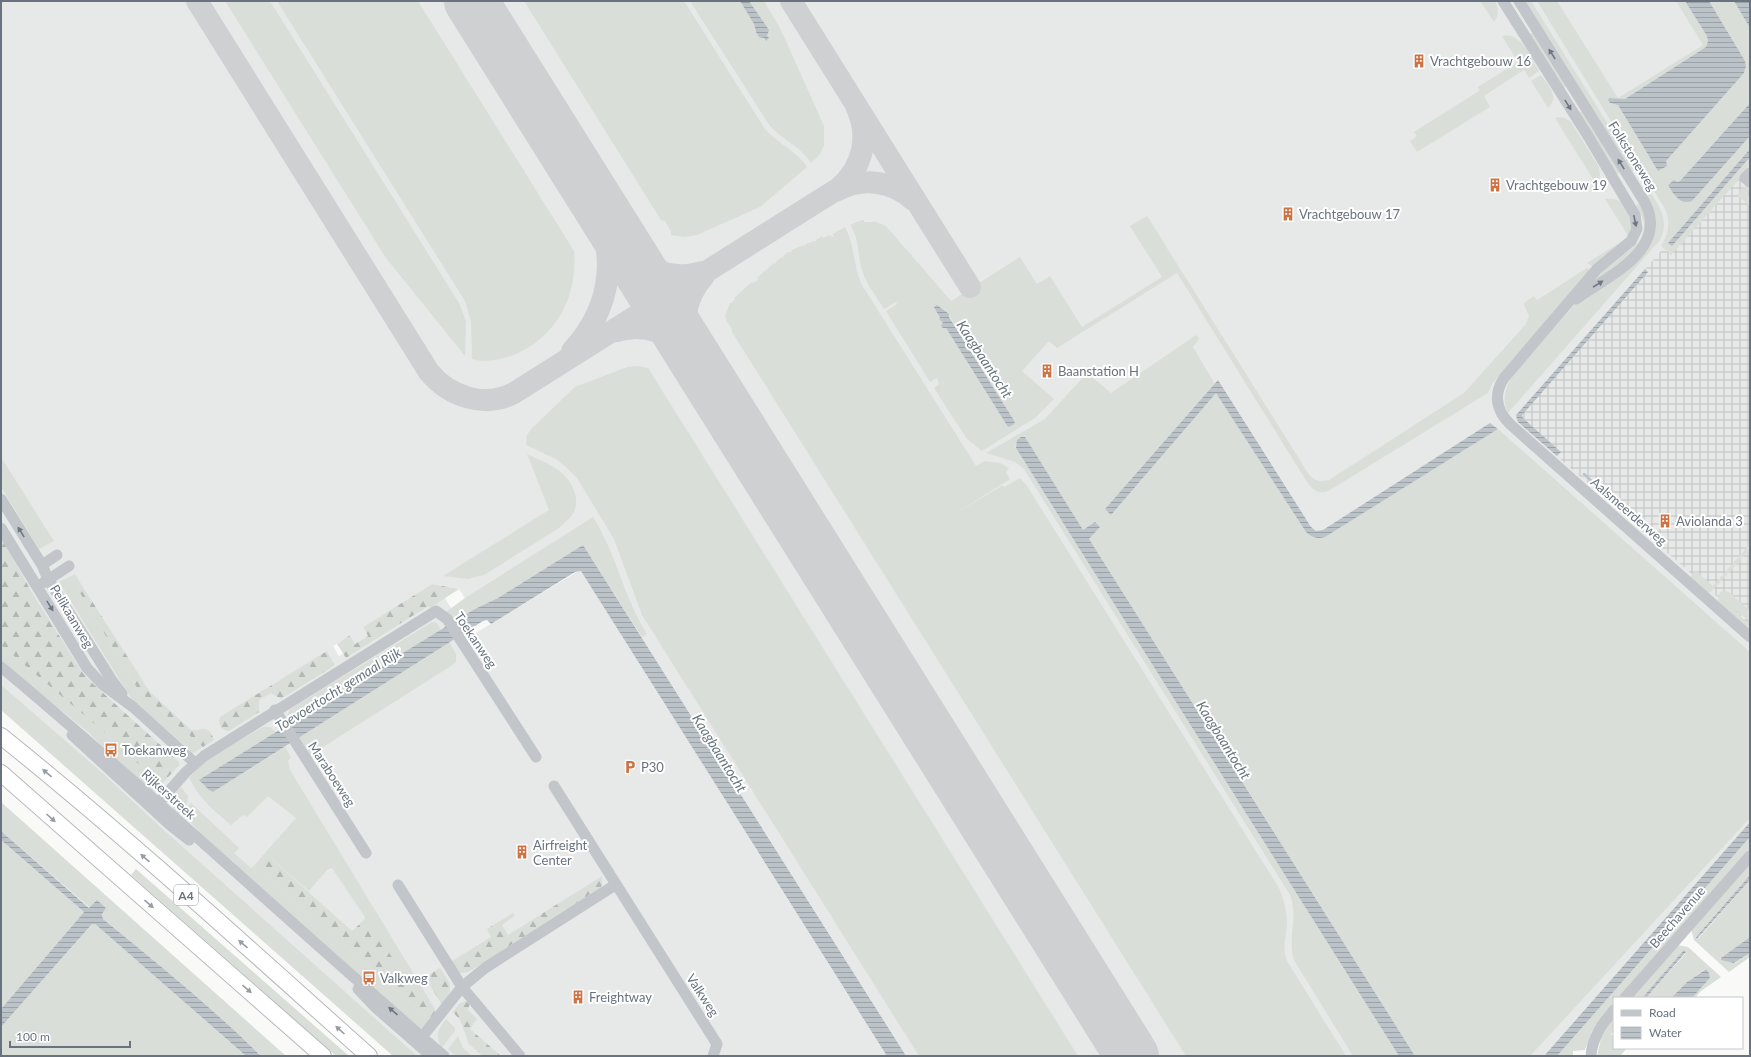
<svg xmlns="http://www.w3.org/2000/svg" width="1751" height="1057" font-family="Lato,sans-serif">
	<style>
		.built { fill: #e7e9e8 }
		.industrial { fill: url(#industrial-grid) }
		.grass { fill: #d9ded8; fill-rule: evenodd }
		.forest { fill: url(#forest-firs) }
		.water { fill: url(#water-rules) }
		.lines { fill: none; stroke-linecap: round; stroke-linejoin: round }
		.stream { stroke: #bbc3c8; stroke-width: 2.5 }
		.taxiway { stroke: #ced0d2; stroke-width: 22 }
		.runway { stroke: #ced0d2; stroke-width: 54 }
		.highway-casing { stroke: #b6b8bc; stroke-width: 18 }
		.minor { stroke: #c2c5c9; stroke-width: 11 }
		.highway { stroke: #fff; stroke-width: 16 }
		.oneway { fill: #6c7783 }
		.oneway2 { fill: #959da5 }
		.labels { text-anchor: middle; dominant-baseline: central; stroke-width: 4; stroke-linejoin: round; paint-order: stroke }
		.shield { fill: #fff; stroke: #959da5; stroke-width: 1 }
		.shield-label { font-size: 12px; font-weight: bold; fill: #68737f }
		.poi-label { font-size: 13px; fill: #68737f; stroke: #fff; text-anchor: start }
		.street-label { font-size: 13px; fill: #68737f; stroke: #fff }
		.water-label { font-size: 14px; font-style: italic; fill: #68777f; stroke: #fff }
	</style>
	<defs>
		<pattern id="industrial-grid" width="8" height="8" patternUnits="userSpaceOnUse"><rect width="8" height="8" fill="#e7e9e8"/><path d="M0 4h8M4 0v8" fill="none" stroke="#bfc1c1"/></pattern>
		<pattern id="forest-firs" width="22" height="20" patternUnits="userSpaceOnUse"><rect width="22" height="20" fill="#d9ded8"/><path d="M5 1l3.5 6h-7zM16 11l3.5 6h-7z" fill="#b4b8b4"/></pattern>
		<pattern id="water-rules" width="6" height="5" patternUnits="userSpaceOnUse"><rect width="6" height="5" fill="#bbc3c8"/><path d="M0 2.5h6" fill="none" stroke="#9ca3a8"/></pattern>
	</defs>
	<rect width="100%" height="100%" fill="#f9faf8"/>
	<!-- built -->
	<path class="built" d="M1,1H1750V822L1544,1056H1415L1095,522L1399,1056H905L584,553L478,619L459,589L432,584L363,627L368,636L355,644L350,636L333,646L339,656L443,595L469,637L582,569L890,1056H408L1,697Z"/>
	<!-- industrial -->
	<path class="industrial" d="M1750,149V625L1518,422L1516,417Z"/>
	<!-- grass -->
	<path class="grass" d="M225,1H270L459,303L466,321L465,356L386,258Z
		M277,1H418L574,251C578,298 555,339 511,356C498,360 485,363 472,359L471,322L465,301Z
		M524,1H684L765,129C778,144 796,150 807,167L760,207L697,235L685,237L671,235V232L665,221L661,220Z
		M690,1H740L754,24L756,32L759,37L767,36L768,29L749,1H764L781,30L824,126V145L820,154L811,163C801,147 783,140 770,126Z
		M1480,1H1495C1499,9 1499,15 1494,22Z
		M1524,1H1531L1636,169L1631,172Z
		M1537,1H1557L1618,98L1703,45L1676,1H1685L1707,36L1708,41L1706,47L1625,99L1609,98L1610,103L1618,105L1658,171L1666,166V161L1744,73L1746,68L1745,61L1709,1H1734L1750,28V103L1680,181L1676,182L1689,202L1692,201L1750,136V149L1668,243L1672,246L1750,157V167L1671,255L1661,246C1669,234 1671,220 1664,207Z
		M1531,33H1533L1567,86L1564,88L1530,34Z
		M1502,36C1522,32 1530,57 1539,71L1529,78L1524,70L1484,96L1490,107L1417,152L1410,141L1417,136L1414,132L1479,91L1478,87L1518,62Z
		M1541,75C1548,85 1560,97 1548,108L1531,81Z
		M1581,111L1620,172L1619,173L1616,174L1580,113Z
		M1559,117L1565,118L1571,122L1599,167L1600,177L1596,184L1555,118Z
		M1748,183L1750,185V191L1748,190L1746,193L1750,197V206L1737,195Z
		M1651,193C1661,209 1669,222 1660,240L1508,413C1501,400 1506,388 1512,376L1576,303L1645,249L1646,197Z
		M1605,199C1614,198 1622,200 1627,208C1647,240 1612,248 1595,268L1587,263L1629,237Z
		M1639,203L1641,204C1646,213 1649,222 1647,233C1641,253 1601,286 1582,291L1584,287C1596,281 1600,272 1610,264C1623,253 1650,242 1643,220C1642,215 1638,211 1636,206Z
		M1147,216L1308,473C1313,480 1319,483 1329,480L1464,393L1526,324L1529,316L1524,305L1525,302L1534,296L1537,300L1587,268L1592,271L1492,384L1488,393L1330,490C1320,495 1313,491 1307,482L1177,273L1057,348L1049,341L1022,371L1054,399L1035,418L982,451L967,439L934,388L939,384L937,378L930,382L886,311L897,304L896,302L884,309C877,297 866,284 862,270C857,255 860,239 850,225L862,220H864V222H874V221L886,226L951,301L1020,257L1037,284L1050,276L1082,327L1162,277L1130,226ZM939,308L949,314L948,316L949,315L1015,422L1008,427L946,328H943V323L939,319L940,318L936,310Z
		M845,227C855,245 853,266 862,285L976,466L984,461L1000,463L1009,468L1006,472L1010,479L955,514L1003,485L1004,487L1020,478L1027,486L1279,888C1284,900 1287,912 1287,925C1286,938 1282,948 1287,961L1346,1056H1186L732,332V329L726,320V317L725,316L730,303H732L735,299L734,298L752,282L753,283L758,280L757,278L774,263L776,264V262L782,257L783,258L784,255L788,252H792L791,250L804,245V246L806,244L814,241H816V240L822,236L823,238L830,235L832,237L834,236L833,234Z
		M1196,335L1199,339L1193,347L1215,384L1105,509L1111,515L1216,392L1306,532C1312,538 1317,539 1325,537L1498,429L1750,652V818L1530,1056H1415L1089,539L1100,527L1083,530L1025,438L1015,446L1016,448L1399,1056H1353L1294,960C1287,938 1299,917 1290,895L1024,469L1015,462L986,453L1045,419L1087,373L1111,393Z
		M638,366L648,368L1078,1056H919L642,615L614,539L577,478L566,467L556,459L526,445L527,435L532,428L575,387L627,367Z
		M527,454C535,458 544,461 552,466C567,474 582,494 574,512C571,518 564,523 559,528L484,575L468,579L443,576L549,510Z
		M1,457L54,541L39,549L1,487Z
		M593,517C617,555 623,596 647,634L642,637L583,545L498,598L473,610L453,622L446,612L465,598Z
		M1750,544V549L1711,592L1708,593L1689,578L1695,571L1713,586Z
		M75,574L81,584L77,588L139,691L203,747L193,753L131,698L60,584L59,582Z
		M1723,590L1729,592L1750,611V622L1737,611L1736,612L1750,625V632L1718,601L1719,594Z
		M432,622L437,623L441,630L289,724C286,719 287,714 290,709Z
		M449,642L456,654V662L451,666L309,756L298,738Z
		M1,645L103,731L161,785L151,795L87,731L1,662Z
		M1,685L98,769L166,832L417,1056H393L1,710Z
		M263,727H271L276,733L200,780L202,784L213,792L285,747L291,757L288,761L290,770L429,999L420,996L415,992L332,868L327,870L309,891L265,853L296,818L268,796L247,817L243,815L231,825C212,809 201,800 189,778L206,760Z
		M181,787L188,796L187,804L177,816C169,807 171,794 181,787Z
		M1,802L286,1056H261C211,1008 157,963 103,919L102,913L106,908L98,901L90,908L1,831Z
		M191,803L239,848L234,853L251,868L254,866L430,1020L423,1028L419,1029L204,838L183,813Z
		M1750,837V849L1619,998H1614V1003L1592,1031L1585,1050L1573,1051V1056H1557Z
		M1,840L84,912L1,1009Z
		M1750,862V875L1696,937L1698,939L1750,880V937L1720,959L1735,963L1750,953V957L1729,972L1694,940L1691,929Z
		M136,869L349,1056H336L131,875Z
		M92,924H95L246,1056H1V1027Z
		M1677,945L1688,947L1721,977L1701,991L1695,998H1692L1710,978L1709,974L1705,969L1687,982L1671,998H1646L1686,953L1684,951L1642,998H1631Z
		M1614,1017V1030L1611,1035L1614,1034V1048H1627L1620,1056H1597L1601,1038Z
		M446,1019L455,1028V1031L441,1049C436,1034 437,1031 446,1019Z
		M458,1036L463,1048L472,1056H456L448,1049Z"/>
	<!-- forest -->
	<path class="forest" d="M1,536L31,591L82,672L91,682L179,762V765L161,785L103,731L1,645Z
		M81,584L150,692L191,730C202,731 208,723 214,740L203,747L139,691L77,588Z
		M432,584L459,589L430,608L428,606L346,658L337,644L350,635L355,644L368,636L363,627Z
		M327,651L334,664L329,669L281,699L271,693L259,700V712L229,731C220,729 218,725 220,717Z
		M265,853L352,931L366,918L415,992L420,996L429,999L436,1011L430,1020L254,866Z
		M602,876V885L600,888L470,971C459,976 456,971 449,963L491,937L487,929L513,913L515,916L502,925L508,935Z
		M440,968C451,984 455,989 442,1005L425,977Z
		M465,1001L470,1004L468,1010L477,1019L470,1029L501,1056H483L469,1044L460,1020L453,1012L459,1004Z"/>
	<!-- water -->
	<path class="water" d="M740,1H749L769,30L767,36L769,38L766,41L764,38L759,37L756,32L754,24Z
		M1685,1H1709L1745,61L1746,66L1744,73L1666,161L1667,166L1658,171L1618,105L1610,103L1608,100L1609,98L1625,99L1706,47L1708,41L1707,36Z
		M1734,1H1750V28Z
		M1750,103V136L1692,201C1680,206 1673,193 1668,185L1674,180L1677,182L1680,181Z
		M1750,149V157L1672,246L1668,243Z
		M1645,269L1648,272L1522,415L1523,418L1561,452L1557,456L1518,422L1516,415Z
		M937,305L949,314L948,316L949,315V317L1015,422L1013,425L1008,427L946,328H943L941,326L943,323L939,319L940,318L934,307Z
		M1218,380L1311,527L1316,531L1323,530L1490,423L1498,429L1325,537C1317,539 1312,538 1306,532L1216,393L1111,515L1105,509Z
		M1021,437H1025L1083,530L1095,522L1100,527L1089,539L1415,1056H1399L1016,448L1017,440Z
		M583,545L906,1056H887L581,571L575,572L491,624L487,620L483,621L213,792L209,790L199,780L403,653L473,610L498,598Z
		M1750,822V837L1557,1056H1544Z
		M1,831L89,908L97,900L106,908L102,914L103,919C157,963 211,1007 261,1056H246L95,924H92L1,1027V1009L84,912L1,840Z
		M1750,875V880L1697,939L1696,937Z
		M1750,937V953L1734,963L1721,960V958Z
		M1684,950L1686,952L1646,998H1642Z
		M1706,969L1709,973L1710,978L1692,998H1671L1687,982Z"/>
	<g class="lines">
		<!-- stream -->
		<path class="stream" d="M1584,474L1624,511"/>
		<!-- taxiway -->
		<path class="taxiway" d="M197,1L429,372C449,396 484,409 514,393L839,188C864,166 870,135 856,106
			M791,1L970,287
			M836,191C861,177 892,180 913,200
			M619,238C641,265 665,283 702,272
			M617,331C646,322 670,334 691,353
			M572,351C617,302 616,247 589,190
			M691,353C683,323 682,301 704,276
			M1113,1026L1120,1041L1122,1056"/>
		<!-- runway -->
		<path class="runway" d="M471,1L1132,1056"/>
		<!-- highway casing -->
		<g class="highway-casing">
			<path id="highway" d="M1,736C128,838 248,948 369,1056
				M1,773L323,1056"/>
		</g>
		<!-- minor -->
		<path class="minor" d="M1503,1L1588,136L1635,215L1637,229L1631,241L1597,269L1504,378C1493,395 1496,411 1511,425L1750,637
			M1519,1L1644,201C1671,250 1607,276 1576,299
			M1750,173L1745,178L1750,182
			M1,499L42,565L48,579L111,679L122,694
			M1,528L87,668L102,684L133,707L195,763
			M42,565L57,555
			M43,583L69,566
			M1,667C152,793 295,928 444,1056
			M275,710L366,853
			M72,735L170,825L189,840
			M554,786L717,1044L713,1056
			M154,808L186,772L204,756L436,611L447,619L536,757
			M398,885L462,987L520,1056
			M358,989L375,1007L431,1056
			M1625,998L1750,856
			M418,1042L462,987L485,968L615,885
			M1591,1056C1592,1038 1602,1024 1614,1010"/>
		<!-- highway -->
		<use href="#highway" class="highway"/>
	</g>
	<!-- one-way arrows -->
	<defs><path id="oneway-solid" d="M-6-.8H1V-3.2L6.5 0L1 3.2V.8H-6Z"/></defs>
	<g class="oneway">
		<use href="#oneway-solid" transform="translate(1552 54) rotate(-122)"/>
		<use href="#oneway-solid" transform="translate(1568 105) rotate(58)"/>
		<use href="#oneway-solid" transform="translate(1621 164) rotate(-122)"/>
		<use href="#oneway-solid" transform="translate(1635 221) rotate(78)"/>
		<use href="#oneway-solid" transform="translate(1598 284) rotate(-32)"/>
		<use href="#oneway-solid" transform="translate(21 532) rotate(-122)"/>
		<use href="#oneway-solid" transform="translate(50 606) rotate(58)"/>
		<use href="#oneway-solid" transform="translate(393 1011) rotate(-139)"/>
	</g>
	<g class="oneway2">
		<use href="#oneway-solid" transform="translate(47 773) rotate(-140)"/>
		<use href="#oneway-solid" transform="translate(51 818) rotate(42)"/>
		<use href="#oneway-solid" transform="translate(145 858) rotate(-139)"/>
		<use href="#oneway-solid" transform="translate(149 904) rotate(41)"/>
		<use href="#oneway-solid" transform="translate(243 944) rotate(-139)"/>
		<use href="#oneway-solid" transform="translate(247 989) rotate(41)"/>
		<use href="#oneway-solid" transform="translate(340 1030) rotate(-138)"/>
	</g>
	<!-- icons -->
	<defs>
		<g id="building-bare" transform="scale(1.08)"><path d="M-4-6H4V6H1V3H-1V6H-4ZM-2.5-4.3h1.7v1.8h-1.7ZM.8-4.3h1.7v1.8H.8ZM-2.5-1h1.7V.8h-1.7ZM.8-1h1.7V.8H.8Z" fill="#ce7243" stroke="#fff" stroke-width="2.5" paint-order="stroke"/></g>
		<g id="bus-bare" transform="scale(1.08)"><path d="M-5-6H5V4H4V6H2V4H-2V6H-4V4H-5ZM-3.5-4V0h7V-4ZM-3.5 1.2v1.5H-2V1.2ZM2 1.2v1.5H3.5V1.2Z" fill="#ce7243" stroke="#fff" stroke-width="2.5" paint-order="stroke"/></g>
		<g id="parking-bare" transform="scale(1.08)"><path d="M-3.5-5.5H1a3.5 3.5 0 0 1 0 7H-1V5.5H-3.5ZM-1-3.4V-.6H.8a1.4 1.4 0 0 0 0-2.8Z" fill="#ce7243" stroke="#fff" stroke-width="2.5" paint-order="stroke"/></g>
	</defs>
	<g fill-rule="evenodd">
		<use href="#building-bare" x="1419" y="61"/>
		<use href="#building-bare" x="1495" y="185"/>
		<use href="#building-bare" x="1288" y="214"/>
		<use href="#building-bare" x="1047" y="371"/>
		<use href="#building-bare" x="1665" y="521"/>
		<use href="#bus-bare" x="111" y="750"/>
		<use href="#parking-bare" x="630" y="767"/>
		<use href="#building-bare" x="522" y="852"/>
		<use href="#bus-bare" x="369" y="978"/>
		<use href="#building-bare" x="578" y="997"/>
	</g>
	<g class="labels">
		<!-- shield labels -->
		<rect class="shield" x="174" y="885" width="24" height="20" rx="3"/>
		<g class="shield-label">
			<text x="186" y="895">A4</text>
		</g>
		<!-- poi labels -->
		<g class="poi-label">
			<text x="1430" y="61">Vrachtgebouw 16</text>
			<text x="1506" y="185">Vrachtgebouw 19</text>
			<text x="1299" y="214">Vrachtgebouw 17</text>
			<text x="1058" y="371">Baanstation H</text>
			<text x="1676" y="521">Aviolanda 3</text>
			<text x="122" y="750">Toekanweg</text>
			<text x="641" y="767">P30</text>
			<text x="533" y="845">Airfreight<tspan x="533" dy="15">Center</tspan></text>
			<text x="380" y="978">Valkweg</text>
			<text x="589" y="997">Freightway</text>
		</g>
		<!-- street labels -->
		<g class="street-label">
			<text transform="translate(1633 156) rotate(58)">Folkstoneweg</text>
			<text transform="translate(1629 511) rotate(41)">Aalsmeerderweg</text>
			<text transform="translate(72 616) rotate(59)">Pelikaanweg</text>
			<text transform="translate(476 640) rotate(56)">Toekanweg</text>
			<text transform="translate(332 774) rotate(57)">Maraboeweg</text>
			<text transform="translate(169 794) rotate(42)">Rijkerstreek</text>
			<text transform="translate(1677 917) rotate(-49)">Beechavenue</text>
			<text transform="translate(703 995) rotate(57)">Valkweg</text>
		</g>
		<!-- water labels -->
		<g class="water-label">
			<text transform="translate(985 359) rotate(57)">Kaagbaantocht</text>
			<text transform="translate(338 689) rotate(-32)">Toevoertocht gemaal Rijk</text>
			<text transform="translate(1224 740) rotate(58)">Kaagbaantocht</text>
			<text transform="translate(720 753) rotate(58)">Kaagbaantocht</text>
		</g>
	</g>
	<!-- border -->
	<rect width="1751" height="1057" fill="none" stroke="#68737f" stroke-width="4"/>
	<!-- legend -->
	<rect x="1613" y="997" width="130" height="52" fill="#ffffff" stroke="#c3c7cc"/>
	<rect x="1621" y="1010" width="20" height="6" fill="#c2c5c9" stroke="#c3c7cc"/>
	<text x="1649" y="1017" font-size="12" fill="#68737f">Road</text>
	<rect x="1621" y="1027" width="20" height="12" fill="url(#water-rules)" stroke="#c3c7cc"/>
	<text x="1649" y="1037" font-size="12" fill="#68737f">Water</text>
	<!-- scale -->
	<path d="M10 1041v6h120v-6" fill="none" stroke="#68737f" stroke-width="2"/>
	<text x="16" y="1041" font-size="12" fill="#68737f" stroke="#ffffff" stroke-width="3" paint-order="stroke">100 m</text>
</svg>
